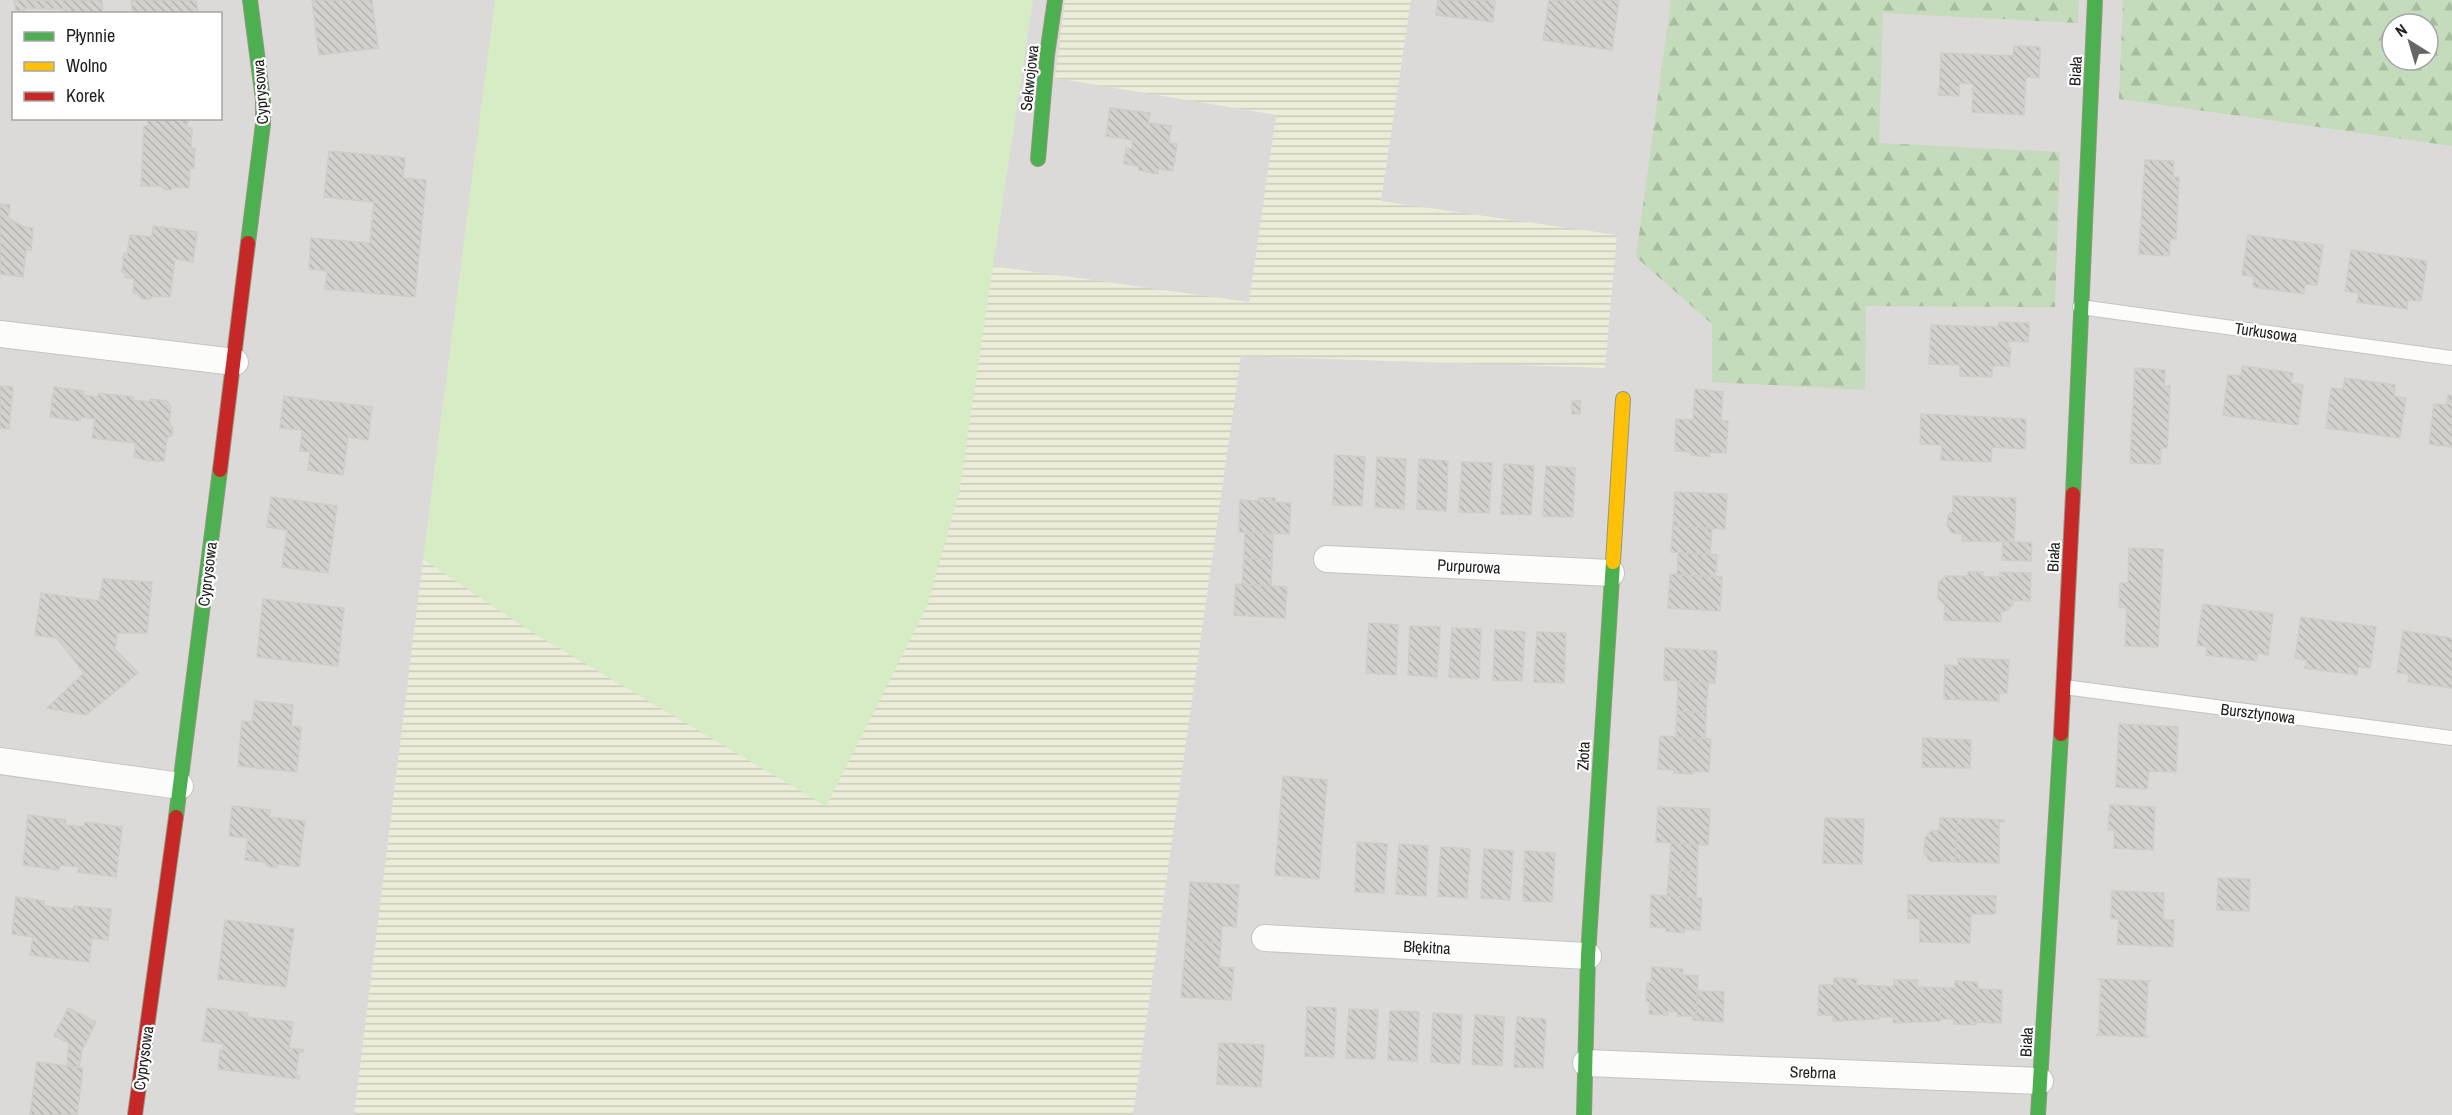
<svg xmlns="http://www.w3.org/2000/svg" width="2452" height="1115" font-family="'Archivo Narrow',sans-serif">
	<style>
		.residential { fill: #dbdad8; fill-rule: evenodd }
		.farmland { fill: url(#farmland-rules) }
		.grass { fill: #d6ecc4 }
		.forest { fill: url(#forest-firs); fill-rule: evenodd }
		.building { fill: url(#building-back-hatch); stroke: #d0cdc8; stroke-width: 1.5 }
		.lines { fill: none; stroke-linecap: round; stroke-linejoin: round }
		.lane-casing { stroke: #c5c4c3; stroke-width: 16 }
		.street-casing { stroke: #c5c4c3; stroke-width: 28 }
		.fast-casing { stroke: #93977e; stroke-width: 16 }
		.slow-casing { stroke: #93977e; stroke-width: 16 }
		.jam-casing { stroke: #93977e; stroke-width: 16 }
		.lane { stroke: #fcfcfb; stroke-width: 14 }
		.street { stroke: #fcfcfb; stroke-width: 26 }
		.fast { stroke: #4caf50; stroke-width: 14 }
		.slow { stroke: #ffc107; stroke-width: 14 }
		.jam { stroke: #c62828; stroke-width: 14 }
		.labels { text-anchor: middle; dominant-baseline: central; stroke-width: 4.5; stroke-linejoin: round; paint-order: stroke }
		.street-label { font-size: 16px; fill: #1e1e1e; stroke: #fff }
	</style>
	<defs>
		<pattern id="farmland-rules" width="6" height="5" patternUnits="userSpaceOnUse" patternTransform="scale(1.5)"><rect width="6" height="5" fill="#ebedd9"/><path d="M0 2.5h6" fill="none" stroke="#c9cbba"/></pattern>
		<pattern id="forest-firs" width="22" height="20" patternUnits="userSpaceOnUse" patternTransform="scale(1.5)"><rect width="22" height="20" fill="#c4dcbb"/><path d="M5 1l3.5 6h-7zM16 11l3.5 6h-7z" fill="#a8bca0"/></pattern>
		<pattern id="building-back-hatch" width="6" height="6" patternUnits="userSpaceOnUse" patternTransform="scale(1.5)"><rect width="6" height="6" fill="#d3d1ce"/><path d="M-1 5l2 2M0 0l6 6M5-1l2 2" fill="none" stroke="#b5b3b0"/></pattern>
	</defs>
	<rect width="100%" height="100%" fill="#ecebe7"/>
	<!-- residential -->
	<path class="residential" d="M0,0H2452V1115H0ZM14,14H220V118H14ZM2392,24H2428V60H2392Z"/>
	<!-- farmland -->
	<path class="farmland" d="M1065,0H1411L1381,201L1617,235L1605,368L1241,356L1133,1115H354L423,559L527,629L826,806L927,606L959,493L992,266L1249,302L1276,115L1055,78Z"/>
	<!-- grass -->
	<path class="grass" d="M495,0H1033L959,493L927,606L826,806L527,629L423,559Z"/>
	<!-- forest -->
	<path class="forest" d="M1671,0H2079L2078,23L1883,13L1879,143L2060,152L2055,307L1866,306L1865,390L1712,382V324L1636,257Z
		M2123,0H2452V146L2119,99ZM2392,24H2428V60H2392Z"/>
	<!-- building -->
	<path class="building" d="M14,0H102L103,14H65L64,9L25,8L24,11H16Z
		M131,0H196L198,14H133Z
		M312,0H372L378,48L319,55Z
		M1438,0H1495L1493,22L1436,15Z
		M1549,0H1619L1612,50L1543,40Z
		M2014,46L2040,47L2039,78L2026,77L2024,115L1972,112L1973,84L1959,83V96L1939,95L1941,53L2013,56Z
		M1110,108L1150,113L1148,123L1171,126L1169,143L1177,144L1173,171L1158,169V174L1138,170L1139,166L1124,164L1126,148L1132,149L1133,140L1106,136Z
		M148,118H188L187,128H192L191,148H195L194,168H190L189,188L174,187L171,190L164,189L161,186H141L144,126H148Z
		M329,151L405,158L403,178L426,180L415,297L325,289L327,271L309,269L311,238L370,243L374,202L324,197Z
		M2145,160L2174,161L2173,177H2179L2176,239H2170L2169,256L2139,254Z
		M0,204L10,205L8,218L24,227L33,228L31,250H26L23,277L0,274Z
		M153,226L197,232L193,262L175,259L170,297L154,296L149,299H142L138,294L133,293L134,279L125,277V273L122,272L124,253L127,254L130,235L152,237Z
		M2248,235L2323,245L2317,285L2305,284L2304,294L2253,287L2254,276L2242,275Z
		M2351,250L2427,261L2421,301L2408,300L2407,309L2357,302L2359,293L2345,291Z
		M1999,322L2029,323L2028,342L2008,341V348H2011L2009,366H1992V377L1960,376V365L1929,364L1931,325L1998,327Z
		M2242,366L2293,373L2291,383L2303,385L2298,425L2223,415L2228,375L2241,376Z
		M2135,368L2165,370L2164,386H2170L2167,448H2161L2160,464L2130,463Z
		M2345,378L2395,385L2394,396L2406,398L2400,438L2326,428L2331,388L2343,389Z
		M0,386L13,387L9,429L0,428Z
		M54,387L84,391L83,395L98,397V393L134,397V400L149,402L150,399L167,401L171,407L169,423L173,428L172,435L167,438L164,461H148L134,457L136,443L92,438L95,419L81,417L80,421L50,417Z
		M1695,389L1723,392L1721,421H1728L1726,453L1709,452L1710,457L1691,455V452L1675,451L1676,419L1693,420Z
		M2448,395L2452,396V447L2429,444L2434,404L2447,405Z
		M284,396L372,407L368,440L348,437L343,475L308,470L310,452L300,451L302,430L280,428Z
		M1572,401H1581L1580,414H1572Z
		M1921,414L2026,419L2025,449L1992,447L1991,462L1941,460L1942,445L1920,444Z
		M1335,455L1365,457L1362,506L1333,505Z
		M1377,457L1406,459L1404,509L1375,507Z
		M1419,459L1448,461L1446,511L1417,509Z
		M1462,462L1492,463L1489,513L1459,512Z
		M1504,464L1534,466L1531,515L1501,514Z
		M1546,466L1575,468L1573,517L1543,516Z
		M1675,492L1727,494L1725,529L1673,526Z
		M1953,496L2016,498L2014,542L1962,541L1963,534L1952,533L1947,525L1948,515L1953,511Z
		M271,497L337,506L328,573L282,567L287,530L267,527Z
		M1259,498H1275V502L1291,503L1289,534L1239,532L1240,500L1259,501Z
		M1673,526L1712,528L1710,554L1671,552Z
		M1245,532L1273,534L1272,560L1244,558Z
		M2003,541L2032,543L2031,561L2002,560Z
		M2129,548L2163,549L2158,647L2125,646L2127,608L2119,607L2120,583H2128Z
		M1678,553L1717,555L1715,577L1677,575Z
		M1244,558L1272,560L1271,586L1242,584Z
		M1968,572H1983V577H2000V572L2031,573L2030,601L2012,600L2013,604L2006,611H2001V622L1944,620L1945,605L1938,598V583L1946,576H1968Z
		M1670,574L1722,577L1720,611L1668,608Z
		M103,579L152,582L147,633H117L115,649L138,673L86,715L47,708L84,673L57,638L35,635L41,593L99,601Z
		M1236,584L1287,587L1285,618L1234,615Z
		M263,599L344,608L338,666L257,657Z
		M2203,604L2273,614L2268,655L2258,653L2256,661L2206,655L2207,647L2197,645Z
		M2301,617L2376,627L2370,668L2358,667L2357,675L2305,668L2307,660L2295,658Z
		M1369,623L1398,625L1396,675L1366,673Z
		M1410,626L1440,627L1437,677L1408,675Z
		M1452,628L1481,629L1479,679L1449,677Z
		M1495,630L1525,632L1522,681L1493,680Z
		M2403,631L2452,638V688L2408,682L2409,674L2397,673Z
		M1537,632L1566,633L1564,683L1534,682Z
		M1665,648L1717,651L1715,683L1664,680Z
		M1958,658L2009,660L2007,693H1999V701L1944,699L1945,665L1958,666Z
		M1678,681L1708,683L1706,713L1677,711Z
		M255,701L293,705L291,726L301,727L297,772L238,766L242,721L252,722Z
		M1677,711L1706,713L1705,739L1676,737Z
		M2119,724L2178,727L2176,772L2149,771L2147,789L2116,787Z
		M1660,736L1711,739L1709,772L1693,771V774L1674,773V770L1658,769Z
		M1923,738L1971,740L1970,768L1922,767Z
		M1283,776L1327,780L1319,879L1275,875Z
		M2110,805L2155,807L2153,850L2114,848V830H2108Z
		M232,806L270,810L269,817L305,821L299,867L279,864L276,868L267,866L265,862L245,860L248,838L229,836Z
		M1658,807L1710,809L1708,845L1656,842Z
		M28,815L66,820L65,825L84,827L85,822L122,827L116,877L78,872L79,867L60,865L59,870L23,865Z
		M1825,818L1864,819L1862,864L1823,863Z
		M1940,818H1958L1955,862L1930,861L1924,853L1925,838L1931,831H1939Z
		M1958,818L2004,820V822H1999V863L1955,862Z
		M1357,842L1387,844L1384,893L1355,892Z
		M1671,843L1698,845L1697,872L1669,870Z
		M1399,844L1428,846L1426,896L1396,894Z
		M1441,847L1470,849L1467,898L1438,896Z
		M1484,849L1513,851L1510,900L1481,898Z
		M1525,851L1555,853L1552,902L1523,901Z
		M1669,870L1697,872L1696,898L1667,896Z
		M2218,878L2250,879L2249,911L2217,910Z
		M1190,882L1239,885L1236,927L1222,926L1221,943L1186,941Z
		M2112,891L2164,893L2163,920H2174L2173,947L2117,944L2119,919L2111,918Z
		M1651,895L1702,898L1700,930L1684,929V933L1666,931V928L1650,927Z
		M1908,895L1996,896L1995,914H1971L1970,943L1920,942V919L1908,918Z
		M16,897L44,901V906L73,909L74,906L111,909L108,940L92,938L89,962L30,955L33,937L12,934Z
		M225,920L294,929L286,987L218,979Z
		M1186,941L1221,943L1219,967L1234,968L1231,1000L1181,997Z
		M1652,967L1683,969L1682,975L1698,976L1696,1016H1677V1012L1668,1011V1015L1649,1014L1650,1002L1646,1001L1647,983H1651Z
		M1834,978L1857,979L1856,985L1881,986L1879,1019L1833,1021V1015H1818L1819,985H1834Z
		M2099,979L2150,981L2148,983L2145,1035L2148,1037L2097,1035L2099,1033L2101,981Z
		M1894,980H1917V987L1941,988L1940,1021L1893,1023V1017H1879L1881,986L1894,987Z
		M1955,981L1977,982L1978,989L2002,990L2001,1023L1976,1022V1025L1954,1024V1019H1940L1941,988H1955Z
		M1698,991L1724,992L1723,1022L1693,1020V1016H1696Z
		M1307,1007L1336,1008L1334,1057L1305,1056Z
		M68,1008L96,1022L82,1050L79,1067L67,1066L69,1043L54,1036Z
		M207,1008L248,1013L247,1017L293,1022L289,1048L303,1050V1052H299L296,1075L300,1076L299,1079L218,1069L220,1049L223,1050L224,1044L203,1041Z
		M1349,1009L1378,1010L1375,1059L1346,1058Z
		M1390,1011L1419,1012L1417,1061L1388,1060Z
		M1433,1013L1462,1015L1460,1064L1431,1062Z
		M1475,1015L1504,1017L1502,1066L1472,1064Z
		M1517,1017L1546,1019L1543,1068L1514,1067Z
		M1219,1043L1264,1045L1261,1087L1217,1084Z
		M37,1062L83,1068L77,1115H30Z"/>
	<g class="lines">
		<!-- lane casing -->
		<g class="lane-casing">
			<path id="lane" d="M2080,307L2452,358
				M2064,687L2452,738"/>
		</g>
		<!-- street casing -->
		<g class="street-casing">
			<path id="street" d="M0,334L235,362
				M1327,559L1611,573
				M0,761L180,786
				M1265,938L1588,956
				M1586,1063L2040,1081"/>
		</g>
		<!-- fast casing -->
		<g class="fast-casing">
			<path id="fast" d="M1038,159L1047,55L1055,0
				M248,243L263,124V100L250,0
				M2073,494L2095,0
				M176,817L220,470
				M1584,1115L1588,956L1613,562
				M2038,1115L2061,734"/>
		</g>
		<!-- slow casing -->
		<g class="slow-casing">
			<path id="slow" d="M1613,562L1623,399"/>
		</g>
		<!-- jam casing -->
		<g class="jam-casing">
			<path id="jam" d="M220,470L248,243
				M2061,734L2073,494
				M135,1115L176,817"/>
		</g>
		<!-- lane -->
		<use href="#lane" class="lane"/>
		<!-- street -->
		<use href="#street" class="street"/>
		<!-- fast -->
		<use href="#fast" class="fast"/>
		<!-- slow -->
		<use href="#slow" class="slow"/>
		<!-- jam -->
		<use href="#jam" class="jam"/>
	</g>
	<g class="labels">
		<!-- street labels -->
		<g class="street-label">
			<text transform="translate(2075 71) rotate(-87)">Biała</text>
			<text transform="translate(1029 78) rotate(-84)">Sekwojowa</text>
			<text transform="translate(260 92) rotate(-94)">Cyprysowa</text>
			<text transform="translate(2266 332) rotate(8)">Turkusowa</text>
			<text transform="translate(2053 557) rotate(-87)">Biała</text>
			<text transform="translate(1469 566) rotate(3)">Purpurowa</text>
			<text transform="translate(207 574) rotate(-83)">Cyprysowa</text>
			<text transform="translate(2258 713) rotate(7)">Bursztynowa</text>
			<text transform="translate(1583 756) rotate(-87)">Złota</text>
			<text transform="translate(1427 947) rotate(3)">Błękitna</text>
			<text transform="translate(2026 1042) rotate(-87)">Biała</text>
			<text transform="translate(143 1058) rotate(-82)">Cyprysowa</text>
			<text transform="translate(1813 1072) rotate(2)">Srebrna</text>
		</g>
	</g>
	<!-- legend -->
	<rect x="12" y="12" width="210" height="108" fill="#ffffff" stroke="#a5a5a5" stroke-width="1.5"/>
	<rect x="24" y="32" width="30" height="9" fill="#4caf50" stroke="#a5a5a5" stroke-width="1.5"/>
	<text x="66" y="42" font-size="18" fill="#1e1e1e">Płynnie</text>
	<rect x="24" y="62" width="30" height="9" fill="#ffc107" stroke="#a5a5a5" stroke-width="1.5"/>
	<text x="66" y="72" font-size="18" fill="#1e1e1e">Wolno</text>
	<rect x="24" y="92" width="30" height="9" fill="#c62828" stroke="#a5a5a5" stroke-width="1.5"/>
	<text x="66" y="102" font-size="18" fill="#1e1e1e">Korek</text>
	<!-- north arrow -->
	<g transform="translate(2410 42) rotate(323)"><circle r="28" fill="#ffffff" stroke="#a5a5a5" stroke-width="1.5"/>
	<path d="M0-4.5L10 22L0 15L-10 22Z" fill="#666664"/>
	<text y="-9" font-size="16" font-weight="bold" text-anchor="middle" fill="#1e1e1e">N</text>
	</g>
</svg>
